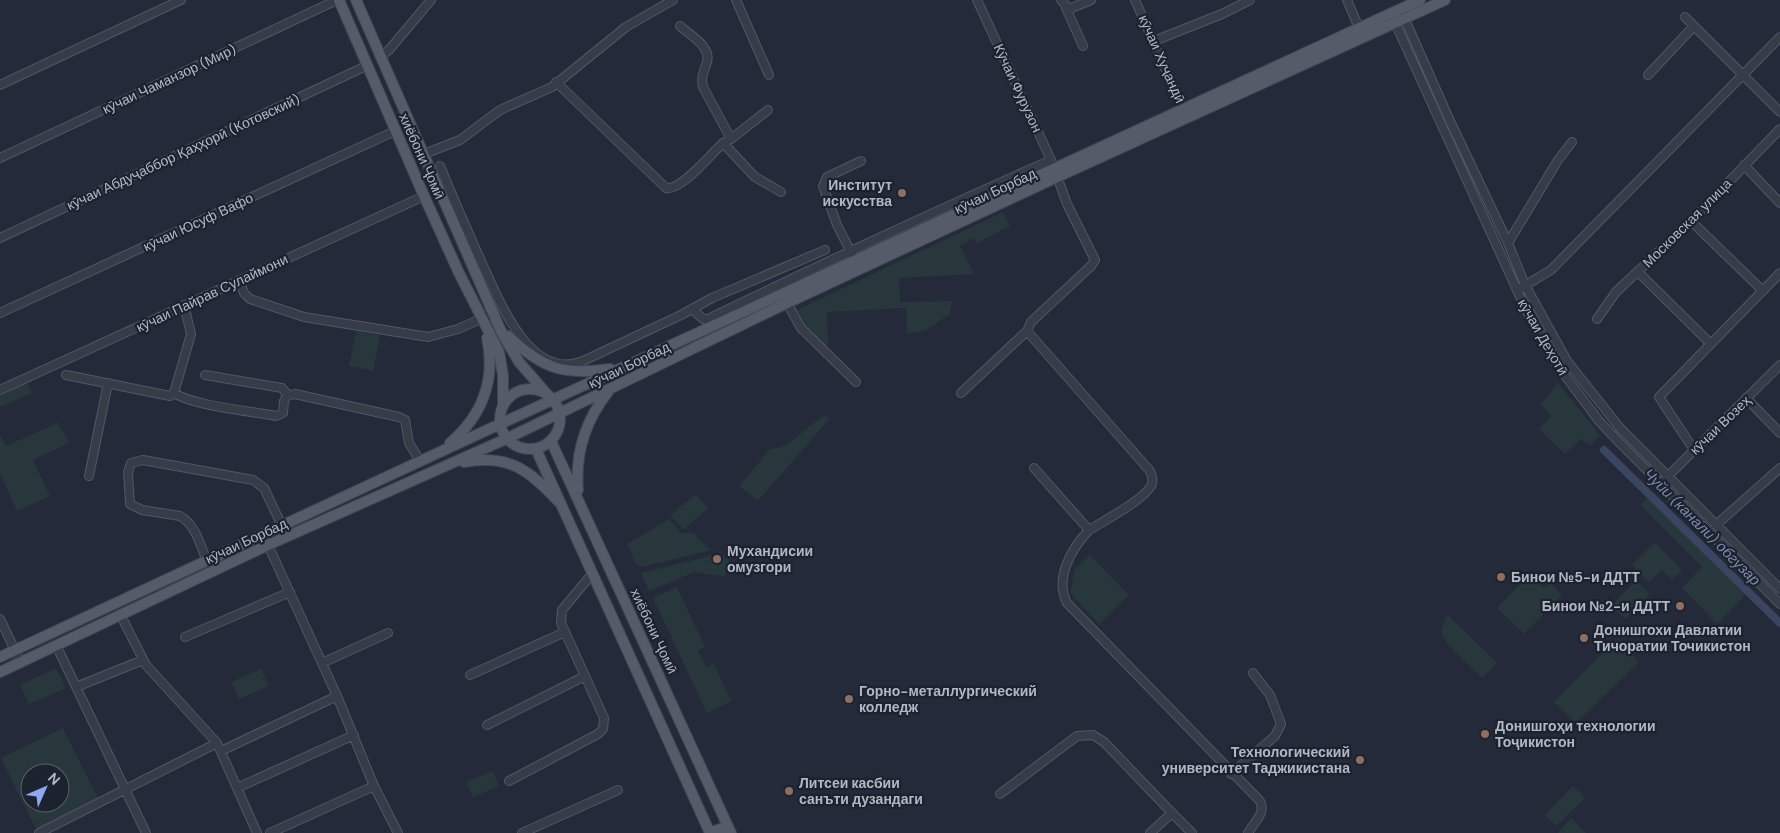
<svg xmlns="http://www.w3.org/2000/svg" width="1780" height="833" font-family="'DM Sans',sans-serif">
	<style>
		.green { fill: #27373b; fill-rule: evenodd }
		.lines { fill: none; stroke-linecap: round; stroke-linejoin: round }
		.canal { stroke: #3a4661; stroke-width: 8 }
		.minor-casing { stroke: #525764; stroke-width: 10 }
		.major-casing { stroke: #404552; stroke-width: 12 }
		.minor { stroke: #373c49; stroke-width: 8 }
		.major { stroke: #555b69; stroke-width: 10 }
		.education-dot { fill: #8d6e63; stroke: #1c222e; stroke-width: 2 }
		.labels { text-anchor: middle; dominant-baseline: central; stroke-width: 4.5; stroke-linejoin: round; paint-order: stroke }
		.street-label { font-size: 14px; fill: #b2b7c5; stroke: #1c222e }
		.poi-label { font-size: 14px; font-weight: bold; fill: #b2b7c5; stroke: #1c222e; text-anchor: start }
		.water-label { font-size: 15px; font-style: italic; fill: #7c8bab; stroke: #1c222e }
	</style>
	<rect width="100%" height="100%" fill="#242a39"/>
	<!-- green -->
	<path class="green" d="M1003,212L1010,226L977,243L974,238L960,246L974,274L899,278L900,302L952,301L950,314L926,330L907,334L906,308L827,312L828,345L825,347L806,325L797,310Z
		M356,331L380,335L373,371L349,366Z
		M27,382L32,393L0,407V395Z
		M1558,383L1600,435L1590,446L1581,439L1565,454L1539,429L1551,416L1541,404Z
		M825,416L830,418L758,501L739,486L770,449C792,448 806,425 825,416Z
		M58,423L69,443L33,460L50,496L17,511L0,473V434L6,446Z
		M1653,492L1749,591L1717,624L1682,588L1702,567L1640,505Z
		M696,494L708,508L683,530L670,515Z
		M669,519L681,533H694L698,539L712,550L641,567L635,563L627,544Z
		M1655,542L1682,570L1672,580L1662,570L1649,582L1632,565Z
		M1090,555L1129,595L1099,624L1070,593L1074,570Z
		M710,556H723L729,560L725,577L694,572L649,591L641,573Z
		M1530,575L1544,588L1550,582L1562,595L1524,634L1497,608Z
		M1636,581L1650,594L1625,619L1611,606Z
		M677,587L705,647L698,650L706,667L714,664L731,701L707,713L653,598Z
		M1447,614L1497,663L1482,678L1447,644L1441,632Z
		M1617,639L1639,662L1576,723L1554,702Z
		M56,668L66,688L29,704L20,685Z
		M261,669L269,686L239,699L231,682Z
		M63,728L98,798L36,829L1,758ZM30,773H60V803H30Z
		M493,771L499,786L473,797L466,782Z
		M1573,786L1585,798L1556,826L1544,815Z
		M1571,818L1586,833H1558Z"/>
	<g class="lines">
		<!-- canal -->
		<path class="canal" d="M1604,450L1780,623"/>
		<!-- minor casing -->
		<g class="minor-casing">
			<path id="minor" d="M736,0L769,75
				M977,0L1051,160L1067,204L1095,260L1091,266L1031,322L1027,331L1150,471C1152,476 1154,481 1151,486C1142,501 1105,520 1089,530L1034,468
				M1061,0L1069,9L1091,0
				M1135,0L1185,113
				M1347,0L1359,28
				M1066,8L1083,46
				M1391,14L1527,312L1560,369L1599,421L1618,441L1780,604
				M1403,15L1450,121L1508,243L1525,285L1567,361L1620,428L1780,589
				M1685,17L1780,112
				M680,26C691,36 714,48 706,65C703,73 701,79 703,87L731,139L768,110
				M1154,41L1222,14L1250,0
				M380,57L389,50L431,0
				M1648,75L1694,26
				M556,82L666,188C681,191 711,154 723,143
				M0,85L181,0
				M727,141L723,143L755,177L781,192
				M424,154L460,140L500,110L552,87L626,27L673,0
				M0,158L337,0
				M1744,165L1780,203
				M440,166C453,198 467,230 481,261C498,297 529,383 583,361L681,315L712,298L825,250
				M1691,221L1763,291
				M0,238L366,66
				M1508,243L1558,160L1572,142
				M853,256L837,225L823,186L827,177L861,161
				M1638,272L1710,343
				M239,280L244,293L250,299L304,317L428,337L458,329L494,313
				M1521,288L1551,270L1780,37
				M787,303L801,328L856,382
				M693,310L703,319H708C821,264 936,211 1051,160
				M0,313L395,131
				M1597,319L1616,292L1691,221L1780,129
				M66,375L170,396L174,393L191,334L184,305
				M205,375L282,388L288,395
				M0,390L424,196
				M174,393C194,406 251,411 276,416L283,413L284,401L287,396L295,394L399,417L405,420L409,443L420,461
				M961,393L1027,331
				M1746,398L1780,433
				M1694,450L1659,397L1780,273
				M89,476L108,383
				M1664,480L1780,365
				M1716,525L1780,468
				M1089,530C1072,548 1054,578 1067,603L1260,801C1266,814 1254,822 1248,833
				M268,545L337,696L374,786L398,833
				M207,561C200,545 196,525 180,516L142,510L130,504L128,472L131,463L143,460L253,480L264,488L282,526
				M120,614L146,665L217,743L257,833
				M0,619L21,663
				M185,637L290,592
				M56,645L146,833
				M322,663L388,633
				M470,675L565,632
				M76,687L143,660
				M487,725L585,676
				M221,751L337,696
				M1231,774L1275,736L1281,724L1270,695L1253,673
				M509,781L598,734L603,729L604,718L561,623L562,610L592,574
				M237,788L354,735
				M1000,794L1077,736L1093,735L1104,742L1172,813
				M39,833L217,743
				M270,833L374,786
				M522,833L618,790
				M1150,833L1172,813L1192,833"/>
		</g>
		<!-- major casing -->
		<g class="major-casing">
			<path id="major" d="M339,0L424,196L459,273L499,352L503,375V405
				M356,0L501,331L519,362L546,393
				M508,336C542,368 563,376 610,369
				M500 419a30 30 0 1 1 60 0a30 30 0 1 1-60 0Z
				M551,441L731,833
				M450,443C482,416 496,380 487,338
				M536,449L710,833L728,826
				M464,462C509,454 529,470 558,501
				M578,490C575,453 585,421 608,392
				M0,657L500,424L1420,0
				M0,672L268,545L506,439L787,303L1055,178L1445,0"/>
		</g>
		<!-- minor -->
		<use href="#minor" class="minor"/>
		<!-- major -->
		<use href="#major" class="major"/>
	</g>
	<!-- markers -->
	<g class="education-dot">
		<circle cx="902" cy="193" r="5"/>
		<circle cx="717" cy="559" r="5"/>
		<circle cx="1501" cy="577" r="5"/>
		<circle cx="1680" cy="606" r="5"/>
		<circle cx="1584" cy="638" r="5"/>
		<circle cx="849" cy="699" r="5"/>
		<circle cx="1485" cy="734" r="5"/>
		<circle cx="1360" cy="760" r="5"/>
		<circle cx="789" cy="791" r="5"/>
	</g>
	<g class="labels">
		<!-- street labels -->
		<g class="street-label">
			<text transform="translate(1162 59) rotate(66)">кӯчаи Хуҷандӣ</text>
			<text transform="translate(169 79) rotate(-25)">кӯчаи Чаманзор (Мир)</text>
			<text transform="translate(1018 88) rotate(65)">Кӯчаи Фурузон</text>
			<text transform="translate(183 152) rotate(-25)">кӯчаи Абдуҷаббор Қаҳҳорӣ (Котовский)</text>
			<text transform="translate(422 156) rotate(66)">хиёбони Ҷомӣ</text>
			<text transform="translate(995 191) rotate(-25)">кӯчаи Борбад</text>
			<text transform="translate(198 222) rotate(-25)">кӯчаи Юсуф Вафо</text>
			<text transform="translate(1687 223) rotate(-45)">Московская улица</text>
			<text transform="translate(212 293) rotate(-25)">кӯчаи Пайрав Сулаймони</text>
			<text transform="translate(1543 337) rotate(60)">кӯчаи Деҳотӣ</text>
			<text transform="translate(629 365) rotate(-26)">кӯчаи Борбад</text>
			<text transform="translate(1720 425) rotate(-44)">кӯчаи Возеҳ</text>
			<text transform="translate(246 541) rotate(-25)">кӯчаи Борбад</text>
			<text transform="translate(654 631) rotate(65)">хиёбони Ҷомӣ</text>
		</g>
		<!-- poi labels -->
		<g class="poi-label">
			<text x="892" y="185" text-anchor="end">Институт<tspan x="892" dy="16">искусства</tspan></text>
			<text x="727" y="551">Мухандисии<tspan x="727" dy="16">омузгори</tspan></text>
			<text x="1511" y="577">Бинои №5-и ДДТТ</text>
			<text x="1670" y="606" text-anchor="end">Бинои №2-и ДДТТ</text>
			<text x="1594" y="630">Донишгохи Давлатии<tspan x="1594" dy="16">Тичоратии Точикистон</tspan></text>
			<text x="859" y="691">Горно-металлургический<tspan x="859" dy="16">колледж</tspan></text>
			<text x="1495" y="726">Донишгоҳи технологии<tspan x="1495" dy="16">Тоҷикистон</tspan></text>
			<text x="1350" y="752" text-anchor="end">Технологический<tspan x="1350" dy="16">университет Таджикистана</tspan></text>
			<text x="799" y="783">Литсеи касбии<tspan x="799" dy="16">санъти дузандаги</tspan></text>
		</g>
		<!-- water labels -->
		<g class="water-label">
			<text transform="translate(1702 527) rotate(45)">Чуйи (канали) обгузар</text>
		</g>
	</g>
	<!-- north arrow -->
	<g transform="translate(45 788) rotate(45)"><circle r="24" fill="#1c222e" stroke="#585e6a"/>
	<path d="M0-4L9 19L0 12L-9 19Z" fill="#8da7f0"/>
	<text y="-8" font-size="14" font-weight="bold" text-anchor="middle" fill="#b2b7c5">N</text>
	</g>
</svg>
